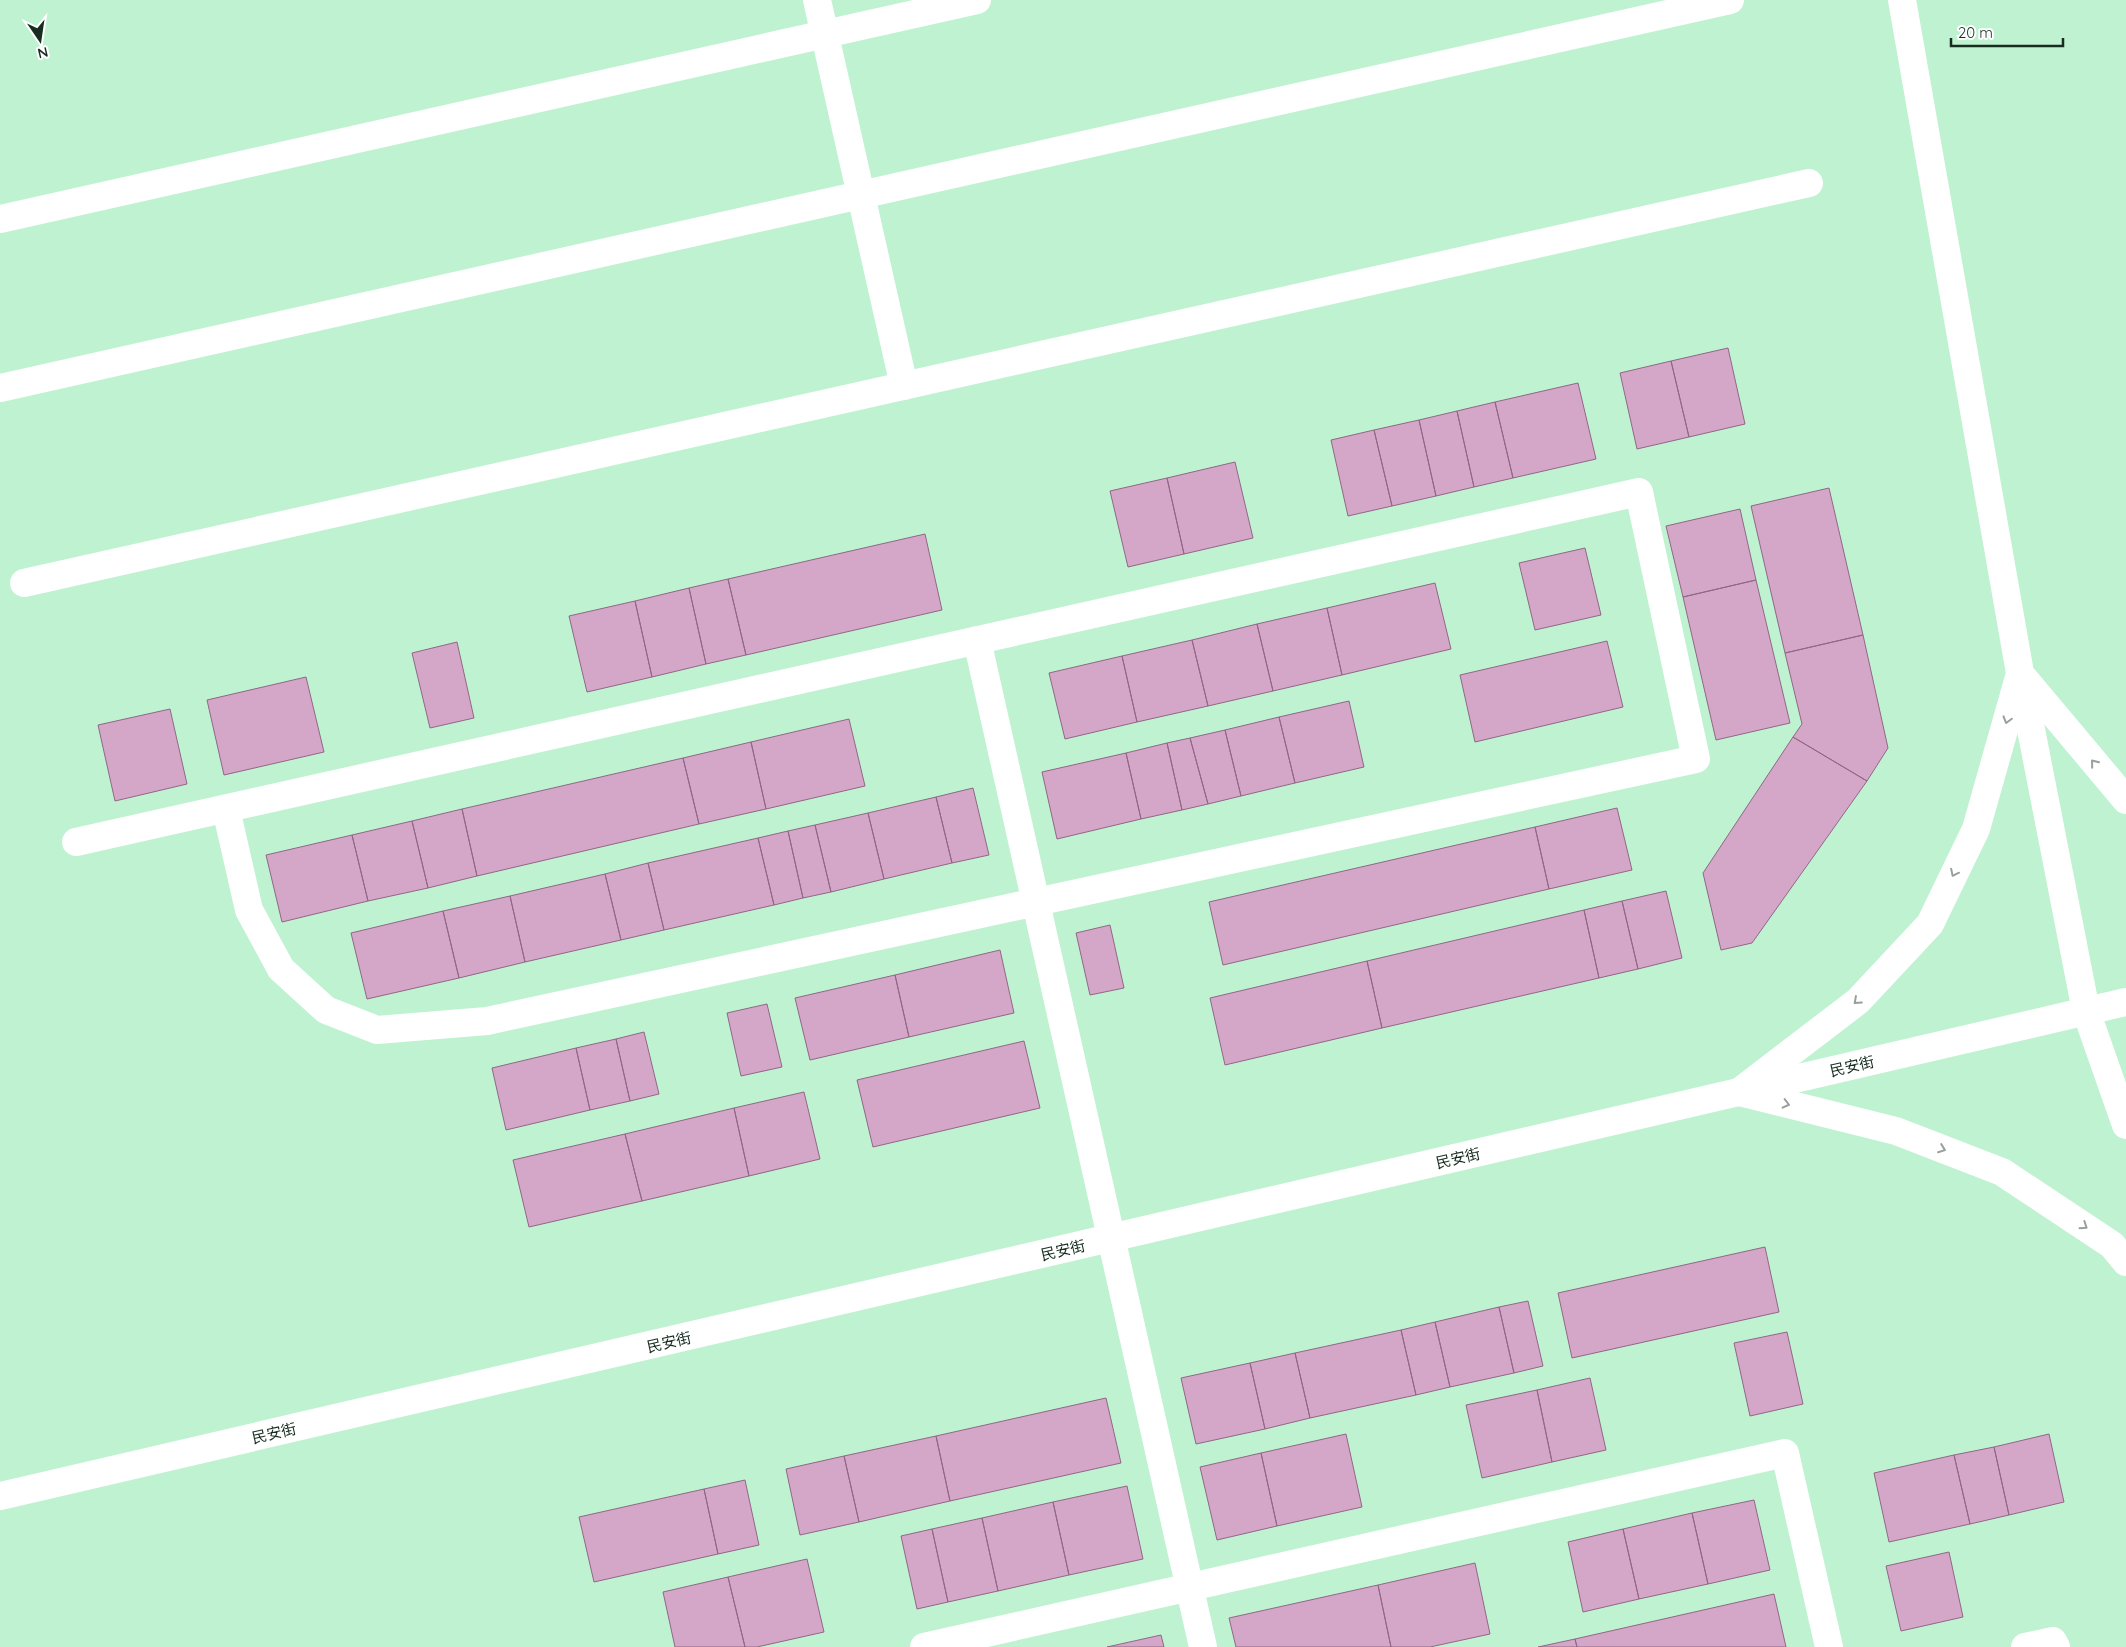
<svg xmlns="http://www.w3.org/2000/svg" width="2126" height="1647" font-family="Quicksand,'Noto Sans SC',sans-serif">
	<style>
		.building { fill: #d4a6c8; stroke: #916786 }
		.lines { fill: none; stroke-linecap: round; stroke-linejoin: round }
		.minor { stroke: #fff; stroke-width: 28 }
		.major { stroke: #fff; stroke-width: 28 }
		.oneway { stroke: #97a09b }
		.labels { text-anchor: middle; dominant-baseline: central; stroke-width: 4; stroke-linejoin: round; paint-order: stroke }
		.street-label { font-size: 15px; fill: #182d20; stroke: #fff }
	</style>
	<rect width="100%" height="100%" fill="#bef2d0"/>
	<!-- building -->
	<path class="building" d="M1728,348L1745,424L1689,437L1671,361Z
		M1671,361L1689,437L1637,449L1620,373Z
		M1578,383L1596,459L1513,478L1495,402Z
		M1495,402L1513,478L1474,487L1457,411Z
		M1457,411L1474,487L1436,496L1419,420Z
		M1419,420L1436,496L1392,506L1374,430Z
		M1374,430L1392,506L1348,516L1331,440Z
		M1235,462L1253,538L1184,554L1167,478Z
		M1167,478L1184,554L1128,567L1110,491Z
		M1829,488L1863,635L1785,653L1751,506Z
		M1740,509L1756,580L1683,597L1666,526Z
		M925,534L942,610L746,655L728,579Z
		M1585,548L1601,615L1535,630L1519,563Z
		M728,579L746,655L706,664L689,588Z
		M1756,580L1790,723L1716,740L1683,597Z
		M1435,583L1451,649L1342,675L1327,608Z
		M689,588L706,664L652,677L635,601Z
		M635,601L652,677L587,692L569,616Z
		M1327,608L1342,675L1273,691L1257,624Z
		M1257,624L1273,691L1208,706L1192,640Z
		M1863,635L1888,748L1867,781L1793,737L1802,724L1785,653Z
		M1192,640L1208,706L1137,722L1122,656Z
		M1607,641L1623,707L1475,742L1460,675Z
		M457,642L474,718L430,728L412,653Z
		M1122,656L1137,722L1065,739L1049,673Z
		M306,677L324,752L224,775L207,700Z
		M1349,701L1364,767L1295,783L1279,717Z
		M170,709L187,784L115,801L98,725Z
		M1279,717L1295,783L1241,796L1225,730Z
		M849,719L865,786L766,809L751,742Z
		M1225,730L1241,796L1208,804L1190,738Z
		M1793,737L1867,781L1752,943L1721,950L1703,873Z
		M1190,738L1208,804L1182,810L1167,743Z
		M751,742L766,809L699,824L683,758Z
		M1167,743L1182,810L1141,819L1126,753Z
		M1126,753L1141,819L1057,839L1042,772Z
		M683,758L699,824L477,876L462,809Z
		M973,788L989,855L952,863L936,797Z
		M936,797L952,863L884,879L868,813Z
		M1617,808L1632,870L1549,889L1535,827Z
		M462,809L477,876L428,888L412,821Z
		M868,813L884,879L831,892L815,825Z
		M412,821L428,888L368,901L352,835Z
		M815,825L831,892L803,898L788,831Z
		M1535,827L1549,889L1223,965L1209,902Z
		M788,831L803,898L774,905L758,838Z
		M352,835L368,901L282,922L266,855Z
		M758,838L774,905L664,930L648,863Z
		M648,863L664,930L621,940L605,874Z
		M605,874L621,940L525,962L510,896Z
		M1666,891L1682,958L1638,969L1622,901Z
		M510,896L525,962L459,978L443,911Z
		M1622,901L1638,969L1599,978L1584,910Z
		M1584,910L1599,978L1382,1028L1367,961Z
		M443,911L459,978L367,999L351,933Z
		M1110,925L1124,988L1090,995L1076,933Z
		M1000,950L1014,1013L909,1037L895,975Z
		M1367,961L1382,1028L1225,1065L1210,998Z
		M895,975L909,1037L810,1060L795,998Z
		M767,1004L782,1067L741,1076L727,1013Z
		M644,1032L659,1094L630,1101L616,1039Z
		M616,1039L630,1101L590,1110L576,1048Z
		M1024,1041L1040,1108L873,1147L857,1080Z
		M576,1048L590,1110L506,1130L492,1068Z
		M804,1092L820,1159L749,1176L734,1108Z
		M734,1108L749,1176L642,1201L625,1134Z
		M625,1134L642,1201L529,1227L513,1160Z
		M1765,1247L1779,1312L1572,1358L1558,1293Z
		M1528,1301L1543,1366L1514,1373L1499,1307Z
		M1499,1307L1514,1373L1450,1387L1435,1322Z
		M1435,1322L1450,1387L1416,1395L1401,1330Z
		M1401,1330L1416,1395L1310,1418L1295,1353Z
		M1787,1332L1803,1404L1750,1416L1734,1343Z
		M1295,1353L1310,1418L1265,1429L1250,1363Z
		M1250,1363L1265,1429L1196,1444L1181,1378Z
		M1590,1378L1606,1450L1552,1462L1537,1390Z
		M1537,1390L1552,1462L1482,1478L1466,1405Z
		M1106,1398L1121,1463L950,1501L936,1436Z
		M1346,1434L1362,1507L1277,1526L1261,1453Z
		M2049,1434L2064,1502L2009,1515L1994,1447Z
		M936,1436L950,1501L859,1522L844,1456Z
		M1994,1447L2009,1515L1970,1524L1954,1455Z
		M1261,1453L1277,1526L1217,1540L1200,1467Z
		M1954,1455L1970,1524L1889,1542L1874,1473Z
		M844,1456L859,1522L800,1535L786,1469Z
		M745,1480L759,1545L718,1554L704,1489Z
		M1127,1486L1143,1559L1069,1575L1053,1502Z
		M704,1489L718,1554L594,1582L579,1517Z
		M1754,1500L1770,1570L1708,1584L1692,1513Z
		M1053,1502L1069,1575L998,1591L982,1518Z
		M1692,1513L1708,1584L1639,1599L1623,1529Z
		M982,1518L998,1591L948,1602L932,1529Z
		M932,1529L948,1602L917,1609L901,1536Z
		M1623,1529L1639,1599L1583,1612L1568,1542Z
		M1949,1552L1963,1617L1901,1631L1886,1566Z
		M807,1559L824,1632L757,1647H745L728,1577Z
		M1475,1563L1490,1634L1430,1647H1391L1378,1585Z
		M728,1577L745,1647H675L663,1592Z
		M1378,1585L1391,1647H1236L1229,1618Z
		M1774,1594L1786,1647H1577L1575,1639Z
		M1161,1635L1164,1647H1107Z
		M1575,1639L1577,1647H1538Z"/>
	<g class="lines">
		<!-- minor -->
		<path class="minor" d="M817,0L904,386
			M1902,0L2020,673L2086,1011L2126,1125
			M0,219L977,0
			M0,388L1730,0
			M24,583L1809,183
			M977,640L1203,1647
			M2022,676L2126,800
			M76,842L1639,492L1696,759L487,1021L377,1030L326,1010L281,969L249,910L226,809
			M1739,1092L1858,1001L1930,924L1976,829L2019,677
			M1739,1092L1896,1131L2002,1172L2112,1245L2126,1262
			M924,1647L1785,1453L1829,1647
			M2025,1647L2053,1641L2056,1647"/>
		<!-- major -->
		<path class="major" d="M0,1496L2126,1002"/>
	</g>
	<!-- one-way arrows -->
	<defs><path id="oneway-chevron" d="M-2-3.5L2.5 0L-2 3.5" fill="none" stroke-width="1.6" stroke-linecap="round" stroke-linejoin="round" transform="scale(1.25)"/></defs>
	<g class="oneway">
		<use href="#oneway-chevron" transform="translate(2007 720) rotate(106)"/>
		<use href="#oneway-chevron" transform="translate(2094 763) rotate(-129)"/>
		<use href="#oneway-chevron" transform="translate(1954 873) rotate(116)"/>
		<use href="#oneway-chevron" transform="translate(1857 1001) rotate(138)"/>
		<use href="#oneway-chevron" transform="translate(1786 1104) rotate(14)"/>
		<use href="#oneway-chevron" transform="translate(1942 1149) rotate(21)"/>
		<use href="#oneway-chevron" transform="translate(2084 1226) rotate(34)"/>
	</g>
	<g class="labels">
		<!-- street labels -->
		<g class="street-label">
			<text transform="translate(1852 1066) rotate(-13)">民安街</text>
			<text transform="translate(1458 1158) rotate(-13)">民安街</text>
			<text transform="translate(1063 1250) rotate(-13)">民安街</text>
			<text transform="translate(669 1342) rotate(-13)">民安街</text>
			<text transform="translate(274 1433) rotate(-13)">民安街</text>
		</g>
	</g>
	<!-- north arrow -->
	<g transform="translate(40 40) rotate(167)" stroke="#ffffff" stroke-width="4" paint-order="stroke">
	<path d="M0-4L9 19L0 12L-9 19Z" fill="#182d20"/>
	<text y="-8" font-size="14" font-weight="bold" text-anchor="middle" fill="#182d20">N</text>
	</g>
	<!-- scale -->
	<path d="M1951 38v8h112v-8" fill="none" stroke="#182d20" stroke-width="2.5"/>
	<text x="1958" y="38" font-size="15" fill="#182d20" stroke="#ffffff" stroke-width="4" paint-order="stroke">20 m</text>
</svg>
